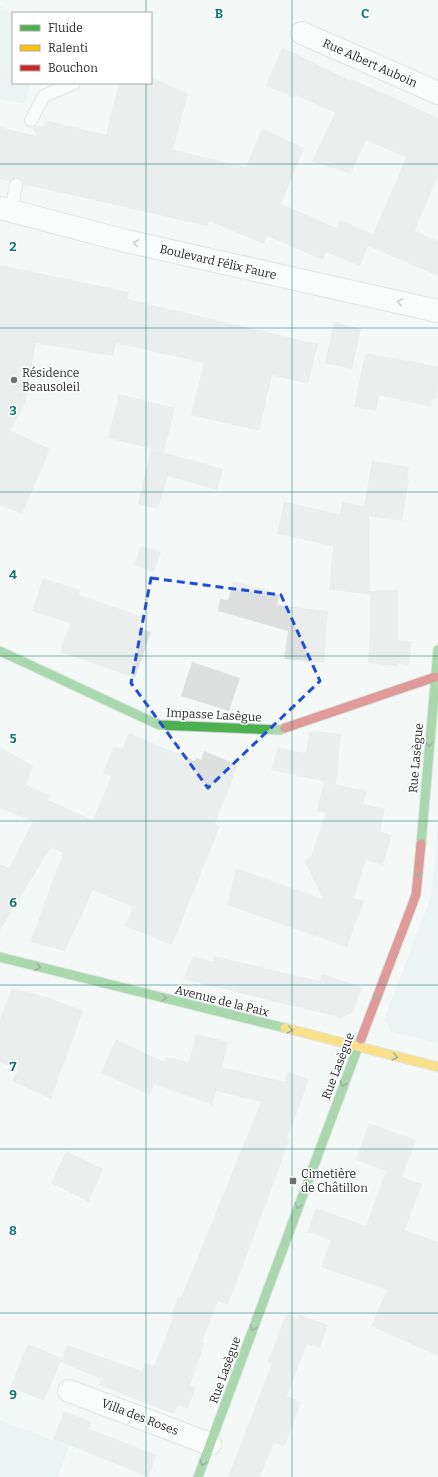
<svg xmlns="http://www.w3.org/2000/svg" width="438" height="1477" font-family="Bitter,serif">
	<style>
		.green { fill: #dfeeeb }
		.building { fill: #dee0e0 }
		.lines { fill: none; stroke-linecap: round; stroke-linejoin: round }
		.lane-casing { stroke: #cbcece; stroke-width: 14 }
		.street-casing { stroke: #cbcece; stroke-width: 24 }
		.fast-casing { stroke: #cbcece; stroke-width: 11 }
		.slow-casing { stroke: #cbcece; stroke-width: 11 }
		.jam-casing { stroke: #cbcece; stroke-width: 11 }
		.path { stroke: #e2e4e4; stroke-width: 2.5; stroke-dasharray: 3 3; stroke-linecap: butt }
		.lane { stroke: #fdfefe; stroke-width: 12 }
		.street { stroke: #fdfefe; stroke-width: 22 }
		.fast { stroke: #4caf50; stroke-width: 9 }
		.slow { stroke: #ffc107; stroke-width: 9 }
		.jam { stroke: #c62828; stroke-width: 9 }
		.oneway { stroke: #9d9f9e }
		.oneway2 { stroke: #365f39 }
		.marked { fill: none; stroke: #1d4ed8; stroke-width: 3; stroke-dasharray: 8 5; stroke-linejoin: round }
		.grid { fill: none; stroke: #0f766e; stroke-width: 1; stroke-opacity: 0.55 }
		.poi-dot { fill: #6f7271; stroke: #fff; stroke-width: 1.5 }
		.labels { text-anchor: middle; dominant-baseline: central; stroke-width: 3; stroke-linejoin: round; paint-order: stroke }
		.street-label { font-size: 12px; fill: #272a29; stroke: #fff }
		.poi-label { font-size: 12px; fill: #272a29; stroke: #fff; text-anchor: start }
		.grid-label { font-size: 13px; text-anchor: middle; font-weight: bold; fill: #0f766e; stroke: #fff; stroke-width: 3; stroke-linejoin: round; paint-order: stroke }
	</style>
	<rect width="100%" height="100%" fill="#f4f9f8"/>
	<!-- green -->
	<path class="green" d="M0,5L13,14V83H30L25,104L0,99Z
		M438,823V1043L392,1032L384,1019L431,897Z
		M0,1420L69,1446L58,1477H0Z"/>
	<!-- building -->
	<path class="building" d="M282,47L351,81L352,79L438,118V175L415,231L438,241V276L368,246L360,266L326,252L323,260L267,236L264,244L209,221L207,226L23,184L21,180L18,178H13L10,181L0,179V127L37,136L32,127L36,125L44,127L45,120L106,135L119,83H151V77L188,94L173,150L246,167L262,128L304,148L281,204L337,228L340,220L373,234L406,158L405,157L366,140L351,174L312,161L335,113L296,95L295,98L266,86Z
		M0,265L129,292L127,299L318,344L308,384L272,375L259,431L191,415L204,363L116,343L113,356L36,343L25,404L10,430L50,449L22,514L0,505Z
		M334,322L361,329L352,369L325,363Z
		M365,353L408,361L409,360L438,367V388L436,399L433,398L431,407L379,395L376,411L354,407Z
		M119,394L175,408L164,452L108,438Z
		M151,449L223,469L217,490L168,476L158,509L138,504Z
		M372,461L409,467L407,479H409L402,521L369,516L370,594L329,590L333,546L277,534L284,502L340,514L342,502L364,506Z
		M141,546L161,552L154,572L134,565Z
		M43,578L80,590L79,595L141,616L137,628L151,632L135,678L60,652L70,623L32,611Z
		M233,581L280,594L277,605L328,611L324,663L284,659L288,631L218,611L220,599L228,600Z
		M398,590V640L412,641L409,665L397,663V666L368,663L370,630V591Z
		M192,662L240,678L229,711L181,696Z
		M314,731L341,734L336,784L271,770L278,748L306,753L309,733Z
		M129,733L195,761L196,758L201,760L204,751L238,765L215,824L220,826L172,945L125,926L133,907L93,890L65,951L30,942L63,853L51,847L0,930V864L9,868L33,821L0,808V747L33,766L26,785L50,795L48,800L93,820L111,777L103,773L114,746L122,749Z
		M324,782L367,791L363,804L385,809L380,831L392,835L383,865L366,860L354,898L364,901L347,947L227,905L236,868L323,899L304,860L311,857L326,813L317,811Z
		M193,956L213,962L214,956L320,981L322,974L362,987L353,1012L342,1018L183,979Z
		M12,988L47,997L83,1011L51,1099L12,1081L18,1071L0,1062V1020Z
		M196,1034L228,1042L222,1067L285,1082L287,1071L308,1079V1083L287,1138L290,1139L228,1305L218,1301L202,1342L205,1343L190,1385L196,1387L188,1409L178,1405L174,1414L99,1385L101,1379L61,1362V1361L44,1401L10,1387L28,1344L62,1358L67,1345L142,1371L145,1363L154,1366L173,1318L171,1317L178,1297L181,1298L261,1102L216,1091L213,1105L154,1084L150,1095L101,1073L116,1039L164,1062L166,1057L189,1062Z
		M369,1123L416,1140L402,1177L422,1184L405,1230L438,1242V1356L371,1326L387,1290L321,1267L331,1240L307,1232L316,1208L366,1226L386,1171L356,1160Z
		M66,1151L103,1169L89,1202L51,1183Z
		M286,1314L297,1318L298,1314L328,1325L320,1348L307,1344L287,1396L301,1402L285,1446L274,1443L260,1477H228L272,1363L268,1362Z
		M64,1411L92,1422L89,1429L157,1455L149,1477L53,1439Z"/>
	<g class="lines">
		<!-- lane casing -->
		<g class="lane-casing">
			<path id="lane" d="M31,120L44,96L74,83
				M11,211L16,185"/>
		</g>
		<!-- street casing -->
		<g class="street-casing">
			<path id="street" d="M302,33L438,93
				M0,208L126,241L438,311
				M69,1391L210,1444"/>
		</g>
		<!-- fast casing -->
		<g class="fast-casing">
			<path id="fast" d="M0,651L159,725L280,730L285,728
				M421,844L438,650
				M0,957L285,1028
				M198,1477L361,1039"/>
		</g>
		<!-- slow casing -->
		<g class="slow-casing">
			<path id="slow" d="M285,1028L438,1067"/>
		</g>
		<!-- jam casing -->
		<g class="jam-casing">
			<path id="jam" d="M285,728L435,677
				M361,1039L416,895L421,844"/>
		</g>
		<!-- path -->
		<path class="path" d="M0,74L13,77"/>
		<!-- lane -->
		<use href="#lane" class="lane"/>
		<!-- street -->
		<use href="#street" class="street"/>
		<!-- fast -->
		<use href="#fast" class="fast"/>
		<!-- slow -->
		<use href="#slow" class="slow"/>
		<!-- jam -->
		<use href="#jam" class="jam"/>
	</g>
	<!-- one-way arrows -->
	<defs><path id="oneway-chevron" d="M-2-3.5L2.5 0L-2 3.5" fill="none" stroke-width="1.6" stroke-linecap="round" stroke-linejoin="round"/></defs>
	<g class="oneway">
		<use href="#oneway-chevron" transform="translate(136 243) rotate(-168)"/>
		<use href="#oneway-chevron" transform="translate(400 302) rotate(-167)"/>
	</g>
	<g class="oneway2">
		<use href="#oneway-chevron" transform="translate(429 744) rotate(95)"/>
		<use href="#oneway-chevron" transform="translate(418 874) rotate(95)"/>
		<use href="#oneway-chevron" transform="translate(38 967) rotate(14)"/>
		<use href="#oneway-chevron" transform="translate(377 997) rotate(111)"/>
		<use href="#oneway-chevron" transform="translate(164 998) rotate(14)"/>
		<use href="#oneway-chevron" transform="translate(290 1030) rotate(14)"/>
		<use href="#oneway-chevron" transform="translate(395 1057) rotate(14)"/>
		<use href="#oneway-chevron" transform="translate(343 1084) rotate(110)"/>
		<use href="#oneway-chevron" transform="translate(298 1206) rotate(110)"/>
		<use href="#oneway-chevron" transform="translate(253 1328) rotate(110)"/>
		<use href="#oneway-chevron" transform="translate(203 1463) rotate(110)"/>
	</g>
	<!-- marked area -->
	<path d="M0 0H438V1477H0ZM151,578L281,595L320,681L208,788L131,683Z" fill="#f4f9f8" fill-opacity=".55" fill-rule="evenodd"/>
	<path class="marked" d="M151,578L281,595L320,681L208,788L131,683Z"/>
	<!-- grid -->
	<path class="grid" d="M146,0V13M292,0V1477M146,83V1477M0,164H438M0,328H438M0,492H438M0,656H438M0,821H438M0,985H438M0,1149H438M0,1313H438"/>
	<!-- markers -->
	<g class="poi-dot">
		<circle cx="14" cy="380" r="4"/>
		<rect x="289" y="1177" width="8" height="8" rx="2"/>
	</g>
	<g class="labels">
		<!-- street labels -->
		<g class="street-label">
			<text transform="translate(370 63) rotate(24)">Rue Albert Auboin</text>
			<text transform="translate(218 262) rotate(13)">Boulevard Félix Faure</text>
			<text transform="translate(214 715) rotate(3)">Impasse Lasègue</text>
			<text transform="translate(416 758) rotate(-85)">Rue Lasègue</text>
			<text transform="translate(222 1001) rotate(14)">Avenue de la Paix</text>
			<text transform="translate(338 1066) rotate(-69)">Rue Lasègue</text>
			<text transform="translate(225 1370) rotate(-70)">Rue Lasègue</text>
			<text transform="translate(140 1417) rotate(21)">Villa des Roses</text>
		</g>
		<!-- poi labels -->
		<g class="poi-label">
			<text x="22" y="373">Résidence<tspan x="22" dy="14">Beausoleil</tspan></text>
			<text x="301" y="1174">Cimetière<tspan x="301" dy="14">de Châtillon</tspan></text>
		</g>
	</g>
	<g class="grid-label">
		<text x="219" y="18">B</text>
		<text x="365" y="18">C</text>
		<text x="13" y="251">2</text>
		<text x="13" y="415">3</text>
		<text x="13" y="579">4</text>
		<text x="13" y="743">5</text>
		<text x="13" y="907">6</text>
		<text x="13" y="1071">7</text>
		<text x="13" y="1235">8</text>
		<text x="13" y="1399">9</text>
	</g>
	<!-- legend -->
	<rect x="12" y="12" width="140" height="72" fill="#ffffff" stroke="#a9aaa9"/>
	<rect x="20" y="25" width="20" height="6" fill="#4caf50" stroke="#a9aaa9"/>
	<text x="48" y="32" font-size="12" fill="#272a29">Fluide</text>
	<rect x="20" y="45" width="20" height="6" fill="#ffc107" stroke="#a9aaa9"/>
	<text x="48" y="52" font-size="12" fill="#272a29">Ralenti</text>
	<rect x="20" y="65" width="20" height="6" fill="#c62828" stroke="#a9aaa9"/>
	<text x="48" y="72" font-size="12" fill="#272a29">Bouchon</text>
</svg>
